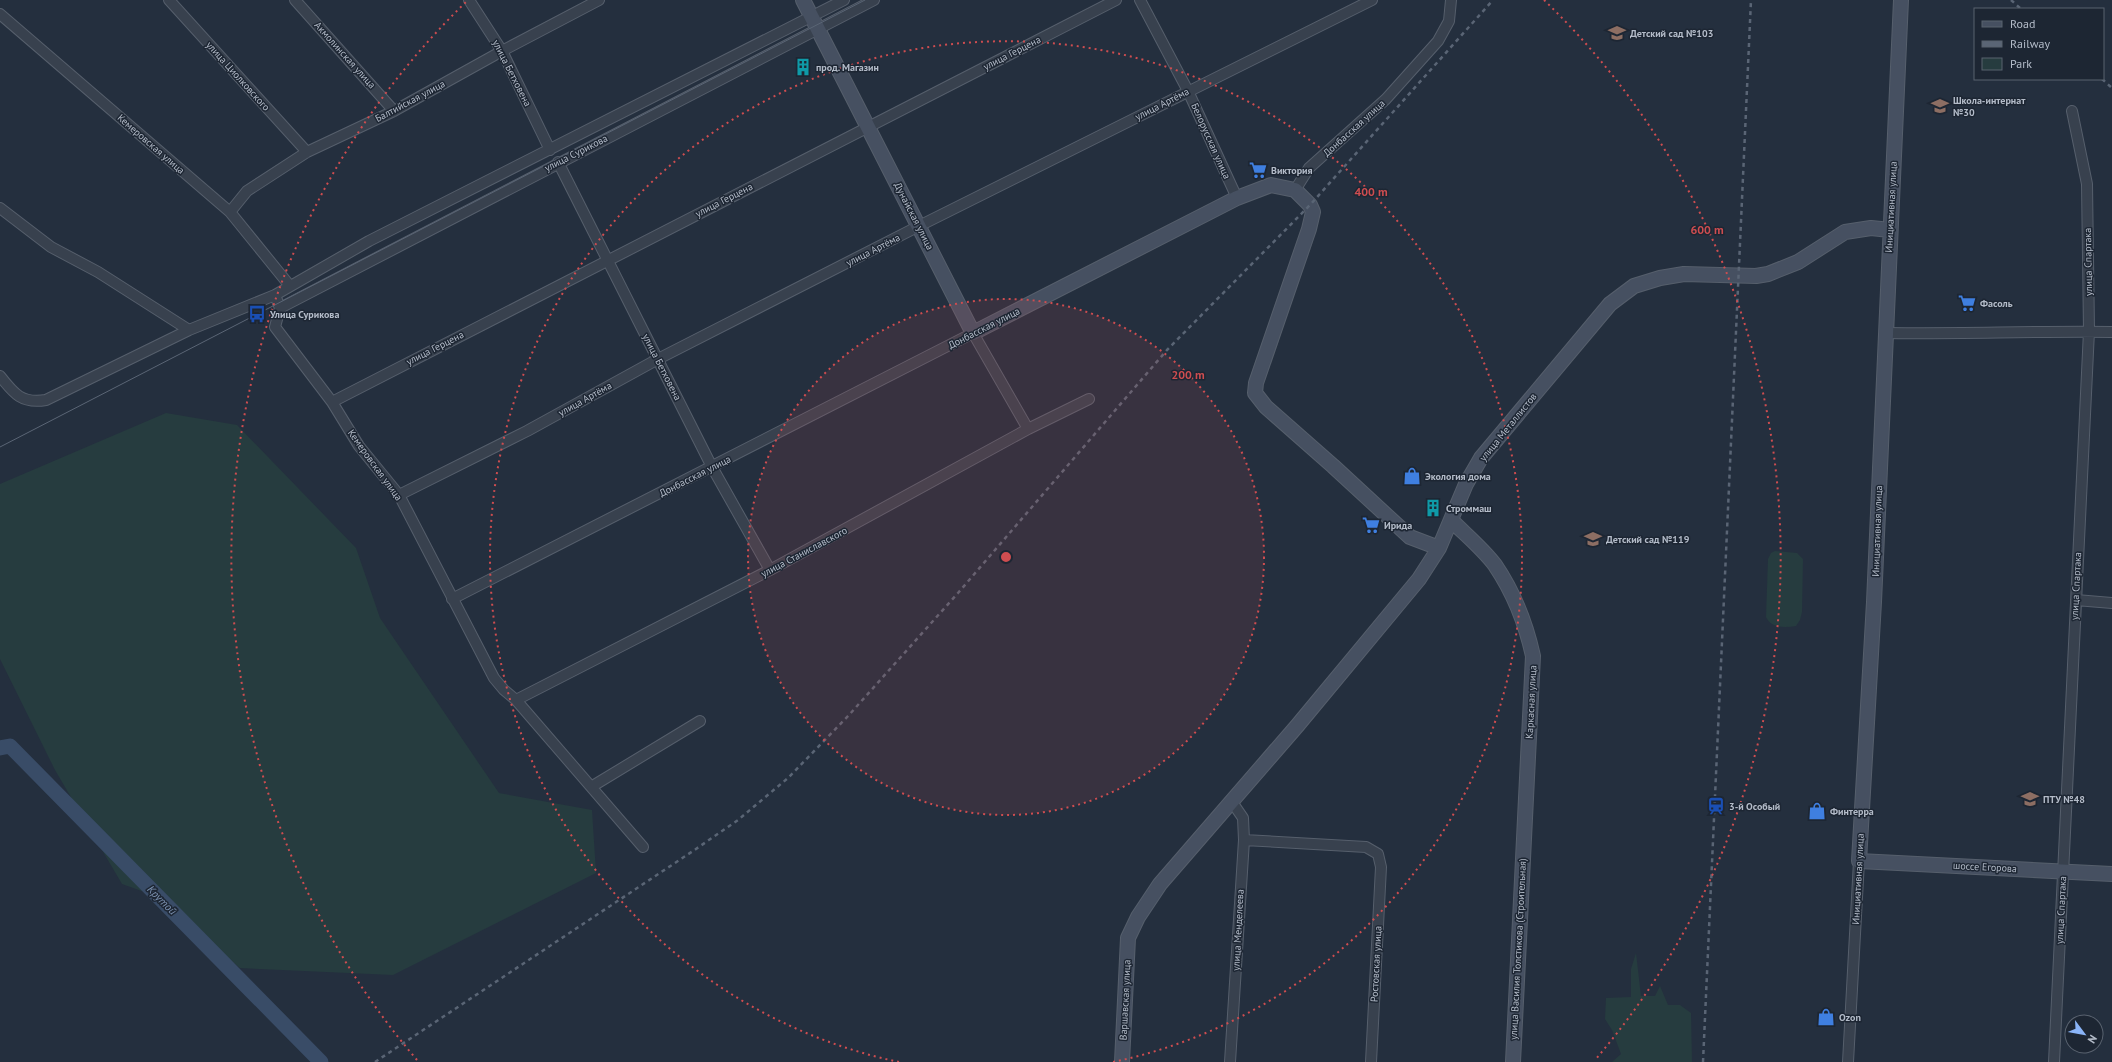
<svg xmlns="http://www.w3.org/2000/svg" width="2112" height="1062" font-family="'PT Sans',sans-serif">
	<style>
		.green { fill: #263c3f }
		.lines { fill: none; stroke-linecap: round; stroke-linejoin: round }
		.river { stroke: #394c67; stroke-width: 15 }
		.street-casing { stroke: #565f6c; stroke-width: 12 }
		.secondary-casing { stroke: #565f6c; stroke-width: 16 }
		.street { stroke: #38414e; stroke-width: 10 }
		.secondary { stroke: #465061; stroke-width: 14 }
		.tram { stroke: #5a6575; stroke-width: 1 }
		.rail { stroke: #5a6575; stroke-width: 2.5; stroke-dasharray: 4 4; stroke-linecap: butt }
		.ring { fill: none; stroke: #ce4d50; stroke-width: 2; stroke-dasharray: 2 4 }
		.labels { text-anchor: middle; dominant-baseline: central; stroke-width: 3; stroke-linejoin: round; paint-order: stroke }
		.poi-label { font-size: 10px; font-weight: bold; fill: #b4bcc9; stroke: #1d2633; text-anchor: start }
		.street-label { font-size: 10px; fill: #b4bcc9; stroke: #1d2633 }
		.water-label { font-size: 11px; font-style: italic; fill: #7c92b1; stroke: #1d2633 }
		.centre { fill: #ce4d50; stroke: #1d2633; stroke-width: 2 }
		.ring-label { font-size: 12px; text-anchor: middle; font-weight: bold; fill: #ce4d50; stroke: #1d2633; stroke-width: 3; stroke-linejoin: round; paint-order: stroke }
	</style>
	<rect width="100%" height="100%" fill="#242f3e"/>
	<!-- green -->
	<path class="green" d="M166,413L237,425L356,548L380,618L499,793L592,810L596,873L393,975L240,968L150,894L122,884L55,770L0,659V484Z
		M1775,551L1797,553L1803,559L1802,612L1800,620L1796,626C1784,628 1771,628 1766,617L1768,559L1771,553Z
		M1636,953L1641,996H1655L1660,986L1668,1005H1680L1691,1013L1692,1062H1612L1621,1054L1612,1030L1605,1019L1606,998L1631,997V969Z"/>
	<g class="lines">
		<!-- river -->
		<path class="river" d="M0,748L10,746L321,1062"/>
		<!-- street casing -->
		<g class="street-casing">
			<path id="street" d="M169,0L307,152
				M295,0L394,111
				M469,0L502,51L550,150
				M1140,0L1188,91L1237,198
				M0,14L230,212L290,286
				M558,162L712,467L770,570
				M1295,190L1309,168L1386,99L1438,41L1449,21L1451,0
				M0,208L51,247L98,272L189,330
				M230,212L247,191L307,152L394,111L502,51L599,0
				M275,295L280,308L275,327L332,402L359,446L399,495L494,678L504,690L516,700L643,847
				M280,308L874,0
				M1885,333C1961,334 2036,331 2112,332
				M0,376C14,394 22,404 46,400L189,330L275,295L369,241L844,0
				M332,402L1116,0
				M399,495L527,431L658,359L919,226L1372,0
				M452,599L973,333L1028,429
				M2076,600L2112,603
				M516,700L770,570L1028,429L1089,399
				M591,787L700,721
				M1244,840L1366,847L1378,854L1381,867L1371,1062
				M1230,1062L1244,840L1243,818L1232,802
				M1848,1062L1859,861
				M2054,1062L2089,331L2087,184L2072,111"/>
		</g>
		<!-- secondary casing -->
		<g class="secondary-casing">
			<path id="secondary" d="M803,0L973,333L1237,198L1271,185L1295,190L1310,205L1313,212L1309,229L1256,383L1255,393L1266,407L1333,466L1410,537L1439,548
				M1901,0L1874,602L1859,861L2112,874
				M1452,521C1466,535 1483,549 1495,565C1514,593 1526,624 1533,656L1513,1062
				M1122,1062L1128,938L1138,917L1160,884L1297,726L1419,579L1439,548L1466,484L1481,458L1610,304L1634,286L1660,278L1684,274L1756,276L1768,274L1798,262L1845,232L1871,228L1890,230"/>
		</g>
		<!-- street -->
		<use href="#street" class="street"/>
		<!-- secondary -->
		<use href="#secondary" class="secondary"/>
		<!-- tram -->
		<path class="tram" d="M0,447L865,0"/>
		<!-- rail -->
		<path class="rail" d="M2011,0L2021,9
			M2102,79L2112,88
			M375,1062L693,851L738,820L788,778L849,715L958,593L1167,350L1310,205L1493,0
			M1703,1062L1751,0"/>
	</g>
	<!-- distance rings -->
	<circle cx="1006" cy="557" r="258" fill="#ce4d50" fill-opacity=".12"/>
	<g class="ring">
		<circle cx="1006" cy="557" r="258"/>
		<path d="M899 1062A516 516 0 1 1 1113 1062"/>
		<path d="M417 1060A774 774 0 0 1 468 0M1544 0A774 774 0 0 1 1595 1060"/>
	</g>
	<!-- icons -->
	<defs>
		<g id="school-bare" transform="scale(1.38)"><path d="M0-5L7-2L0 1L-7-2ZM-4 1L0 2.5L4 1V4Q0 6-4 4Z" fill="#8d6e63" stroke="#1d2633" stroke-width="2.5" paint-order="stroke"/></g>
		<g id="building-bare" transform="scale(1.38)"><path d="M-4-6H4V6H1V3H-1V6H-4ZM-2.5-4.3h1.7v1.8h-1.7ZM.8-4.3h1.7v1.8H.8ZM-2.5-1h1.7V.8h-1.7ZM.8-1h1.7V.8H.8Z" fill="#0f9aa8" stroke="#1d2633" stroke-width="2.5" paint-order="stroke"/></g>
		<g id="supermarket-bare" transform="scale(1.38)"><path d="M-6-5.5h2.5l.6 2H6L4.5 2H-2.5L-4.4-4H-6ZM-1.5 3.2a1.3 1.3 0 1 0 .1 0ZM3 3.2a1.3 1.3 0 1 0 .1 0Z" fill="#3f7fe0" stroke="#1d2633" stroke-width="2.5" paint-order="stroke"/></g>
		<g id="bus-bare" transform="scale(1.38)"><path d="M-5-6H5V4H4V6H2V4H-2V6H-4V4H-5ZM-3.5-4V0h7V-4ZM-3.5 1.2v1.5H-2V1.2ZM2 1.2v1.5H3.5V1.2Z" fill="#1a4fb4" stroke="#1d2633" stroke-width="2.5" paint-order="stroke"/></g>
		<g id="shop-bare" transform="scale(1.38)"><path d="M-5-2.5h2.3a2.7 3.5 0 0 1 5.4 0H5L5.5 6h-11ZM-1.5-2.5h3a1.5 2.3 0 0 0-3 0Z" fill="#3f7fe0" stroke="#1d2633" stroke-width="2.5" paint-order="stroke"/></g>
		<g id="university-bare" transform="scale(1.38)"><path d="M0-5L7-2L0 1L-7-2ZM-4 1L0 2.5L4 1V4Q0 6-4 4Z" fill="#8d6e63" stroke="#1d2633" stroke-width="2.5" paint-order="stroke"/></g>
		<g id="station-bare" transform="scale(1.38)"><path d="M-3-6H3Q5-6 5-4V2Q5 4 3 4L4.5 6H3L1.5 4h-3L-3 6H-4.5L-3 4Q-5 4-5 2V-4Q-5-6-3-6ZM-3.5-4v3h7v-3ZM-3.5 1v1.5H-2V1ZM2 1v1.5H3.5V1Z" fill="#1a4fb4" stroke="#1d2633" stroke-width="2.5" paint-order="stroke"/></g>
	</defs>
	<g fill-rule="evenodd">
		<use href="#school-bare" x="1617" y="33"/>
		<use href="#building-bare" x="803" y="67"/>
		<use href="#school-bare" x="1940" y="106"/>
		<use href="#supermarket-bare" x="1258" y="170"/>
		<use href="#supermarket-bare" x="1967" y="303"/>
		<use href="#bus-bare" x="257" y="314"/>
		<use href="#shop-bare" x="1412" y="476"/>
		<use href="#building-bare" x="1433" y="508"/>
		<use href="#supermarket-bare" x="1371" y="525"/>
		<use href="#school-bare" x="1593" y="539"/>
		<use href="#university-bare" x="2030" y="799"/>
		<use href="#station-bare" x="1716" y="806"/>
		<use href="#shop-bare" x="1817" y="811"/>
		<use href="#shop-bare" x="1826" y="1017"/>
	</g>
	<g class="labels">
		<!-- poi labels -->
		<g class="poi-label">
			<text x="1630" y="33">Детский сад №103</text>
			<text x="816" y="67">прод. Магазин</text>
			<text x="1953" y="100">Школа-интернат<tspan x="1953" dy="12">№30</tspan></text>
			<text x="1271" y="170">Виктория</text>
			<text x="1980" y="303">Фасоль</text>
			<text x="270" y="314">Улица Сурикова</text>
			<text x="1425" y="476">Экология дома</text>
			<text x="1446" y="508">Строммаш</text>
			<text x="1384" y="525">Ирида</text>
			<text x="1606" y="539">Детский сад №119</text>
			<text x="2043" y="799">ПТУ №48</text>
			<text x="1729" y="806">3-й Особый</text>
			<text x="1830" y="811">Финтерра</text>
			<text x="1839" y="1017">Ozon</text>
		</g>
		<!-- street labels -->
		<g class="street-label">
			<text transform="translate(1012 53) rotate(-27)">улица Герцена</text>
			<text transform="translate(345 55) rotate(48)">Акмолинская улица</text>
			<text transform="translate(512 73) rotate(63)">улица Бетховена</text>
			<text transform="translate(238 76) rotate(48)">улица Циолковского</text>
			<text transform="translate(410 101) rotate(-28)">Балтийская улица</text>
			<text transform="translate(1162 104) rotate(-27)">улица Артёма</text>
			<text transform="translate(1354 128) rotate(-42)">Донбасская улица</text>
			<text transform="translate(1211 141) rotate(66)">Белорусская улица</text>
			<text transform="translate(151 144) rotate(41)">Кемеровская улица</text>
			<text transform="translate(576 153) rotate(-27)">улица Сурикова</text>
			<text transform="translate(724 200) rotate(-27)">улица Герцена</text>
			<text transform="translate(1891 207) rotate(-87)">Инициативная улица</text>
			<text transform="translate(914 216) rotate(63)">Дунайская улица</text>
			<text transform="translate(873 250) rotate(-27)">улица Артёма</text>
			<text transform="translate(2088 262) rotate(-91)">улица Спартака</text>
			<text transform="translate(984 328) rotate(-27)">Донбасская улица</text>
			<text transform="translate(435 348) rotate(-27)">улица Герцена</text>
			<text transform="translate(662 367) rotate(63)">улица Бетховена</text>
			<text transform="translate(585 399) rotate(-29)">улица Артёма</text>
			<text transform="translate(1508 427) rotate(-51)">улица Металлистов</text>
			<text transform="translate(375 465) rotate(54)">Кемеровская улица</text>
			<text transform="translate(695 476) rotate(-27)">Донбасская улица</text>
			<text transform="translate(1877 531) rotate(-88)">Инициативная улица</text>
			<text transform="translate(804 552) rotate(-28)">улица Станиславского</text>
			<text transform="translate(2076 586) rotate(-87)">улица Спартака</text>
			<text transform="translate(1531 702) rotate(-87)">Каркасная улица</text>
			<text transform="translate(1985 867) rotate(3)">шоссе Егорова</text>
			<text transform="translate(1858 879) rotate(-87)">Инициативная улица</text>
			<text transform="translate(2061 910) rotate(-87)">улица Спартака</text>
			<text transform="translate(1238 930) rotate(-87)">улица Менделеева</text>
			<text transform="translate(1518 949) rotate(-87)">улица Василия Толстикова (Строительная)</text>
			<text transform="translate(1376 964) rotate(-87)">Ростовская улица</text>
			<text transform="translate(1125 1000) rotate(-87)">Варшавская улица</text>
		</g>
		<!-- water labels -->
		<g class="water-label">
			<text transform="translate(162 900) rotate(45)">Крутой</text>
		</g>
	</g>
	<circle cx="1006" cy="557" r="6" class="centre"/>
	<g class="ring-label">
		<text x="1371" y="196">400 m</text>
		<text x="1707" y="234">600 m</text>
		<text x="1188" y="379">200 m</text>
	</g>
	<!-- legend -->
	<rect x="1974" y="8" width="130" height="72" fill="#1d2633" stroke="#59626f"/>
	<rect x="1982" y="21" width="20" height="6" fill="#465061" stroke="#59626f"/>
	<text x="2010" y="28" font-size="12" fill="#b4bcc9">Road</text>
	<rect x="1982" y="41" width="20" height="6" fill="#5a6575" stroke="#59626f"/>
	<text x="2010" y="48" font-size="12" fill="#b4bcc9">Railway</text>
	<rect x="1982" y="58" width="20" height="12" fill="#263c3f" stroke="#59626f"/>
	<text x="2010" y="68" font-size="12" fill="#b4bcc9">Park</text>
	<!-- north arrow -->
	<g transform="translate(2084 1034) rotate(122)"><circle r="19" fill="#1d2633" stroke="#59626f"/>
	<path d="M0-3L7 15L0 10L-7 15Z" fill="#8ab4f8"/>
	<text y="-6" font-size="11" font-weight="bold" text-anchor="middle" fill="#b4bcc9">N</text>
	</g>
</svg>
